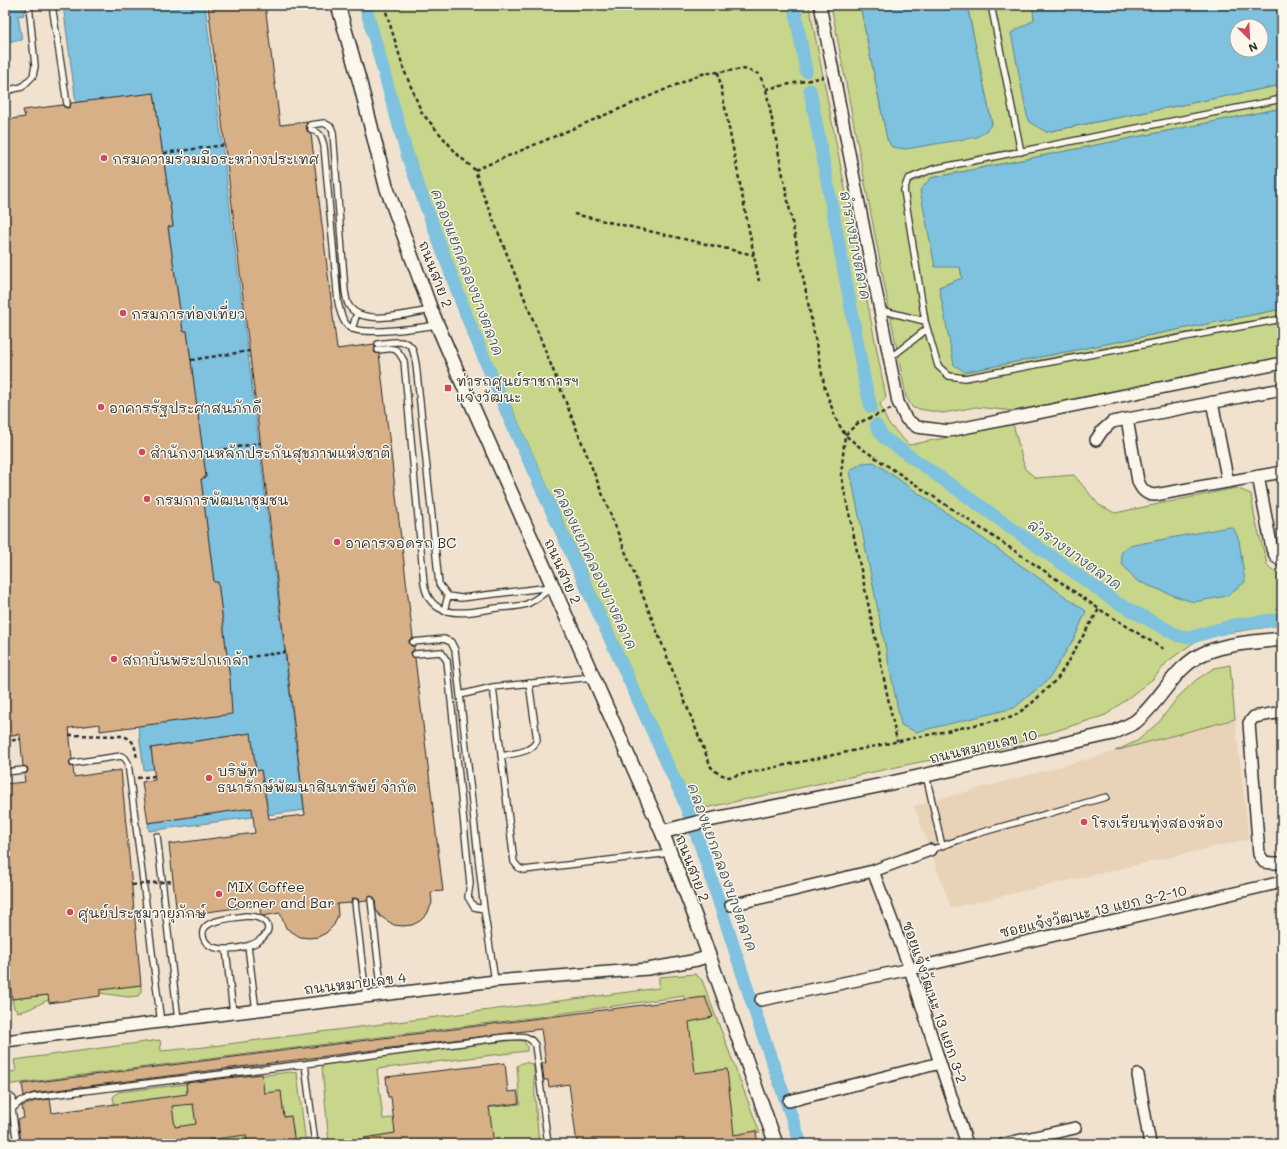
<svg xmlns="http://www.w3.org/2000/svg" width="1287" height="1149" font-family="Mali,'Playpen Sans Thai',sans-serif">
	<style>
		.built { fill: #e8d3b9 }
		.green { fill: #c7d68a; stroke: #79805a }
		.water { fill: #7ec2df; stroke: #5d8697; fill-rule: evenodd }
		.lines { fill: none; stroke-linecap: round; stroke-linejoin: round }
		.canal { stroke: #7ec2df; stroke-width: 13 }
		.building { fill: #d7b088; stroke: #2b2b2b; fill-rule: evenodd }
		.service-casing { stroke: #2b2b2b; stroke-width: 8 }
		.minor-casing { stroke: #2b2b2b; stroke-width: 14 }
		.tertiary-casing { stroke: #2b2b2b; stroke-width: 16 }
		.path { stroke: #2b2b2b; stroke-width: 2.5; stroke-dasharray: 4 3; stroke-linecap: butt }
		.service { stroke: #fbf7ec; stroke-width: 5.5 }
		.minor { stroke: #fbf7ec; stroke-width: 11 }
		.tertiary { stroke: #fbf7ec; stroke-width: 13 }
		.path-bridge { stroke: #2b2b2b; stroke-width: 2.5; stroke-dasharray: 4 3; stroke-linecap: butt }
		.poi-dot { fill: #d1495b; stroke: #fbf7ec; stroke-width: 1.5 }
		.labels { text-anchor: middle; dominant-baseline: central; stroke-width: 3; stroke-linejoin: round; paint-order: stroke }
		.poi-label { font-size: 14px; fill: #2b2b2b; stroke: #fbf7ec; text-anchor: start }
		.street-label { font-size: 14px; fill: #2b2b2b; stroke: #fbf7ec }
		.water-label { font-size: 15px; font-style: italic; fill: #445861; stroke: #fbf7ec }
	</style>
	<rect width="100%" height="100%" fill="#f0e2ce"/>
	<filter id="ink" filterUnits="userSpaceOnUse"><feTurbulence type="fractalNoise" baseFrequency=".025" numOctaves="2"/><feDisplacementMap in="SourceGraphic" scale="8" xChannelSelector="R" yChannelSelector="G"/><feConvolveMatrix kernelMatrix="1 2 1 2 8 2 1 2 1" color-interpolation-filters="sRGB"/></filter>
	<g filter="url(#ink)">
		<!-- built -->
		<path class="built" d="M1235,719L1249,839L951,908L914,806Z"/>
		<!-- green -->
		<path class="green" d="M368,5H809L886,397L880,404L888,423L909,445L1013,424L1025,469L1036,478L1074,475L1099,505L1115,513L1236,488L1251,494L1255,519L1268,567L1280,576H1282V625L1213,635L1196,641L1168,661L1154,678L1106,715L998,749L920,762L705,808L702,805L693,807L485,349L439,229L411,148Z
			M831,5H860L887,139L892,147L992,124L967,5H1009L1033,9L1046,132L1282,85V108L931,178L960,267L962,278L939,287L965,372L1282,309V357L1014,411L976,407L943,413L913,408L906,397Z
			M1230,665L1235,719L1115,751L1137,741L1159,722L1178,697L1196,680L1214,668Z
			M695,974L702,980L760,1133L730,1138L693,1075L684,996L537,1017L5,1085V1073L16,1071L14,1060L160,1040L161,1051L205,1047L659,988V977Z
			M141,985V992L138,996L128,997L100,993L48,1000L27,1010L18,1012L14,1008L12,999Z
			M515,1040L524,1041L527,1046V1051L377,1069L383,1119L520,1104L517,1066C524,1061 527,1062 534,1065L535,1099L539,1144H329L322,1067L327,1063Z
			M290,1072L297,1073L306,1144H98L120,1138L113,1097L118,1092Z"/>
		<!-- water -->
		<path class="water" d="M5,5H23L24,15L18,16L22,40L5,42Z
			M63,5H205L304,810L149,831L148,823L267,805L261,770L256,771L250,733L151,748L154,769L144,770L138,726L230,680L218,583L214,582L201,479L206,477L187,331H183L168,227L173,225L154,93L76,103Z
			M860,5H967L992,124L986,131L977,137L906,149L892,147L887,139Z
			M1009,5H1282V85L1046,132L1028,121L1011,33L1034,20L1033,9ZM1237,26H1261V50H1237Z
			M1282,108V309L965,372L954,365L939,287L962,278L960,267H935L920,190L931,178Z
			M874,462L1086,611L1075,637L1049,679L1014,708L916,732L901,725L850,471L862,463Z
			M1228,527L1234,529L1239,540L1245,582L1227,596L1194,602L1180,598L1137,581L1122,564L1121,553L1128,546Z"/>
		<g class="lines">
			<!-- canal -->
			<path class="canal" d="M365,5L408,158L467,317L507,413L682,796L700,844L759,1024L801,1144
				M794,5L806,71
				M810,90L866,388L871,407
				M876,425L883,437L1116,602L1179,636L1192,637L1234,625L1282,619"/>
		</g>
		<!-- building -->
		<path class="building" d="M208,5H265L280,125L307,122L306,125L307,131L311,134L337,349L374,344L375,347L374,352L379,354L413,638L409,640V643L411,646H414V650L411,652V655L415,658L443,891L431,892L432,903L427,914L420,921L412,925L403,926L394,925L380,916L376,910L375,898L371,896L368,897L367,901L359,902L358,899L355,898L352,899L351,903L337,904L338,915L334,925L326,933L318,937L309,938L300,937L286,928L280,913L263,916L261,915L259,905L177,916L169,844L255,833L252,808L148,823L142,782L155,780L151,748L251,733L256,771L261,770L269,819L305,815Z
			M154,93L173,226L168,227L183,331H187L203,453L206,477L201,479L214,582H218L230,680L232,714L100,731V724L69,728L72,759L69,763L70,766L73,767L74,777L121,770L141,985L100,990V996L49,1003L48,995L12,999L5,940V784L25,782L24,774L27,773L28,770L27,767L23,766L20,734L5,736V120L25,117L23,110L63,105L64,107L67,108L70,107L71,103Z
			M705,997L713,1017L689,1022L695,1073L727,1069L734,1135L756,1131L758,1144H577L569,1084L549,1087L548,1080H544L542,1063H546L541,1029L33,1093L24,1096L22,1084Z
			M505,1063L508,1092L517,1091L519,1103L489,1107L494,1144H364V1138L395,1133L391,1097H388L386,1077Z
			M262,1074L264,1093L281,1091L284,1117L291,1116L295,1144H247L246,1135L208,1140L209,1144H21L18,1119L24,1118L22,1106L35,1101L50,1099L52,1113L187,1094L186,1083ZM193,1104L196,1124L175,1127L172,1106Z"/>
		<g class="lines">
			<!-- service casing -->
			<g class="service-casing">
				<path id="service" d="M52,5L67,104
					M991,5L1021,152
					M5,91L22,87L33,76L35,66L29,5
					M1282,99L933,169L908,179L904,190L925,321L938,366L949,376L965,378L1282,319
					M310,125L324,123L331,127L333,132L345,291C346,295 346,300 348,304C360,328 410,313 431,310
					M311,129C321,134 321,135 324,146L338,302C340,311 342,321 349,327C362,337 421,327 438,325
					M880,310L925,321
					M352,329L357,313
					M378,344C387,343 407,338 412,348C414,353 415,359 416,364L439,584L448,596L461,598L551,587
					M378,350C394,348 396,346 404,361L424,584C431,623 469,612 497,608C506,607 519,607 527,604C536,600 545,592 553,587
					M890,358L927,329
					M444,611L448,596
					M413,642L444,639L451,642L455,650L484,909L495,981
					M415,654L441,652L447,661L470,883L468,897L474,907L484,909
					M493,687L514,862L519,868L524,870L670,853
					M460,695L493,687L593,677
					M501,756C514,753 532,753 537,740L529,683
					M73,763L121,756L125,758L128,763L161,1023
					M5,772L24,770
					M926,775L942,846
					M157,836L178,1020
					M930,850L976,834L1106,797
					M371,900L382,994
					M355,902L366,997
					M246,916C262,916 278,926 260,940C249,949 211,955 204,939C195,919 235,918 246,916Z
					M248,946L256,1011
					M226,949L233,1013
					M5,1027L7,1041
					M305,1064L315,1144
					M5,1093L13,1099L12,1109L17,1144
					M12,1109L21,1101L34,1097L305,1064L506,1037C519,1037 528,1033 535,1045L548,1144"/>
			</g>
			<!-- minor casing -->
			<g class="minor-casing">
				<path id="minor" d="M820,5L898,402L906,419L917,427L949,431L1282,363
					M1212,402L1228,482
					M1127,419L1138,481C1141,489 1146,495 1155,495L1282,472
					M1096,440L1102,431L1112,422L1282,389
					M1258,476L1272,549L1276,557L1282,561
					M1282,712L1254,717L1249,723L1259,854L1264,862L1272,863H1282
					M873,871L910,969L940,1063L967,1144
					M731,905L873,871L930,850
					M761,1000L910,969L1282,882
					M5,1041L495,981L648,969L697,960L709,956
					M1138,1075L1150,1144
					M789,1101L940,1063
					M1004,1144L1075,1128"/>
			</g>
			<!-- tertiary casing -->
			<g class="tertiary-casing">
				<path id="tertiary" d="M338,5L360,83L386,186L431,310L461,380L662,832L696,919L776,1144
					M662,832L704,821L882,785L1113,733C1120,729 1129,726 1135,722C1162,701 1174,665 1207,652C1229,643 1258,642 1282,639"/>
			</g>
			<!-- path -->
			<path class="path" d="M384,5L404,70L422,113L458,155L475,170L483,194L711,767L719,774L729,777L1013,717L1032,703L1058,678L1099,609
				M718,72L759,281
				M766,89L824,77
				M164,153L225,145
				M475,170L702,74L744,69L759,74L766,89L825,389L836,419L845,435L861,448L1052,576L1099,609L1165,650
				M574,214L754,255
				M191,360L249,351
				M891,409L858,423L845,435L841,475L897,741
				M203,453L260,443
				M227,660L286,652
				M69,735L123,736C135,740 135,747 137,759
				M5,742L20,739
				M137,778L155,776"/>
			<!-- service -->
			<use href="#service" class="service"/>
			<!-- minor -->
			<use href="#minor" class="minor"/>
			<!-- tertiary -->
			<use href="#tertiary" class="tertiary"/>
			<!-- path-bridge -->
			<path class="path-bridge" d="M132,885L173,881"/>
		</g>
	</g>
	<!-- markers -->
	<g class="poi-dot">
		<circle cx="104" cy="158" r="4"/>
		<circle cx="123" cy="313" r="4"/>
		<rect x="444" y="384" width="8" height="8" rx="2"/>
		<circle cx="101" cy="407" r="4"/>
		<circle cx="142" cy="452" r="4"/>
		<circle cx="147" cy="499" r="4"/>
		<circle cx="337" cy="542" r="4"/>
		<circle cx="114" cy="659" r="4"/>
		<circle cx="209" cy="778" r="4"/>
		<circle cx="1084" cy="822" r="4"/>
		<circle cx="219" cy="894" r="4"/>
		<circle cx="70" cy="912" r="4"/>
	</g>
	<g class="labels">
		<!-- poi labels -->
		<g class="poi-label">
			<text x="112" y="158">กรมความร่วมมือระหว่างประเทศ</text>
			<text x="131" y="313">กรมการท่องเที่ยว</text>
			<text x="456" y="380">ท่ารถศูนย์ราชการฯ<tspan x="456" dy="16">แจ้งวัฒนะ</tspan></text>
			<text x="109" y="407">อาคารรัฐประศาสนภักดี</text>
			<text x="150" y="452">สำนักงานหลักประกันสุขภาพแห่งชาติ</text>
			<text x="155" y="499">กรมการพัฒนาชุมชน</text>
			<text x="345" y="542">อาคารจอดรถ BC</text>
			<text x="122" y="659">สถาบันพระปกเกล้า</text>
			<text x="217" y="770">บริษัท<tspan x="217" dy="16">ธนารักษ์พัฒนาสินทรัพย์ จำกัด</tspan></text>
			<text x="1092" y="822">โรงเรียนทุ่งสองห้อง</text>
			<text x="227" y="886">MIX Coffee<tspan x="227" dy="16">Corner and Bar</tspan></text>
			<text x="78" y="912">ศูนย์ประชุมวายุภักษ์</text>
		</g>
		<!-- street labels -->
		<g class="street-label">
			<text transform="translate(436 274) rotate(69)">ถนนสาย 2</text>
			<text transform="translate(563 571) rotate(66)">ถนนสาย 2</text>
			<text transform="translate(983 746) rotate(-13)">ถนนหมายเลข 10</text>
			<text transform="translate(693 868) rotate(69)">ถนนสาย 2</text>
			<text transform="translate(1093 911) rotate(-13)">ซอยแจ้งวัฒนะ 13 แยก 3-2-10</text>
			<text transform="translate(355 983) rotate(-7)">ถนนหมายเลข 4</text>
			<text transform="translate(935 1002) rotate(71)">ซอยแจ้งวัฒนะ 13 แยก 3-2</text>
		</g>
		<!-- water labels -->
		<g class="water-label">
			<text transform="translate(856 245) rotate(79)">ลำรางบางตลาด</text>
			<text transform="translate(468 272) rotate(69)">คลองแยกคลองบางตลาด</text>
			<text transform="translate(1075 554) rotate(35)">ลำรางบางตลาด</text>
			<text transform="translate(596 568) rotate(65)">คลองแยกคลองบางตลาด</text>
			<text transform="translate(723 867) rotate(70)">คลองแยกคลองบางตลาด</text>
		</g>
	</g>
	<!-- margin -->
	<rect width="1287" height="1149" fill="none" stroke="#fbf7ec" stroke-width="20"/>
	<rect x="10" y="10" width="1267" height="1129" fill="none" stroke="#2b2b2b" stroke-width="1.5" filter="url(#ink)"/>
	<!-- north arrow -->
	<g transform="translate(1249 38) rotate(156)"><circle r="19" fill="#fbf7ec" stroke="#a8a59f"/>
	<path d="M0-3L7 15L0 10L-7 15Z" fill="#d1495b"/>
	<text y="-6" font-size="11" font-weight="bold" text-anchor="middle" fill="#2b2b2b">N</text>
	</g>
</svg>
